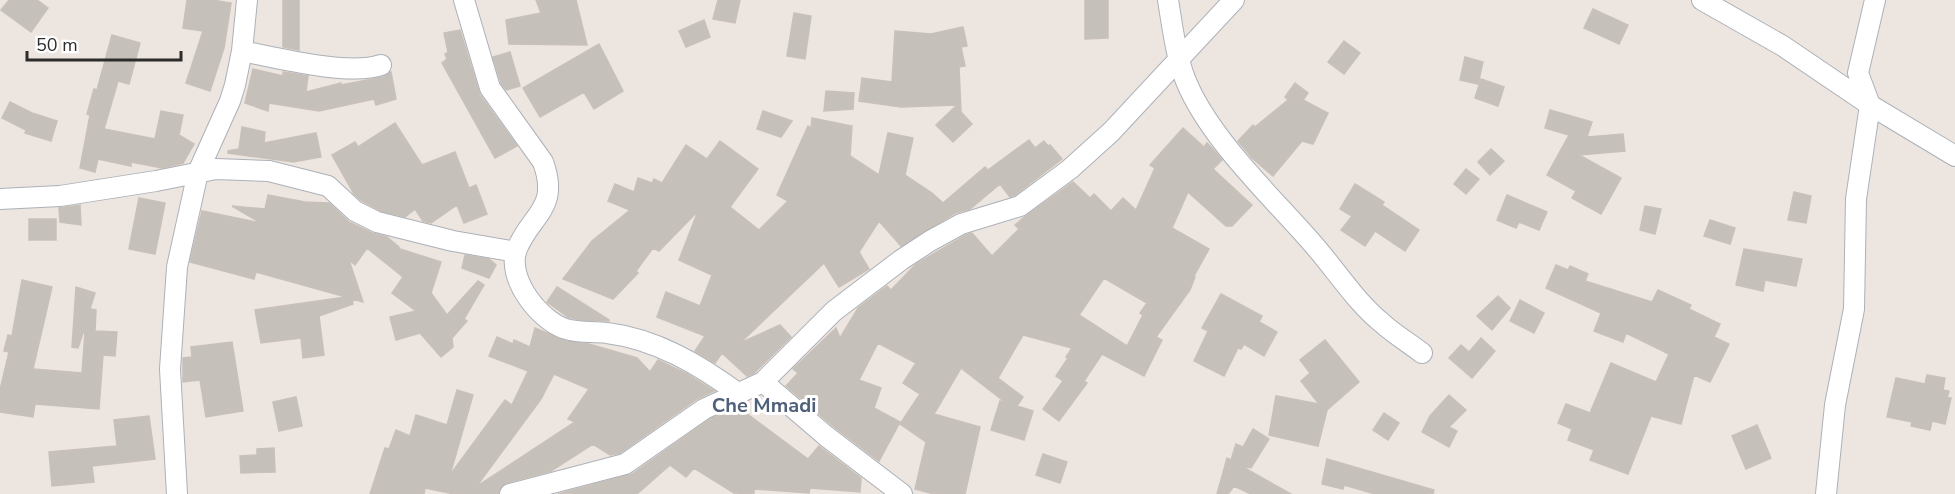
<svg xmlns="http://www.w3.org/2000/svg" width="1955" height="494" font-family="'Nunito Sans',sans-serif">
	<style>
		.building { fill: #c6c0bb; stroke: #c8c0b9; stroke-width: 1.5; fill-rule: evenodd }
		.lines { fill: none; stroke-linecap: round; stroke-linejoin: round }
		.minor-casing { stroke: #acb1b8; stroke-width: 22 }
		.minor { stroke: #fff; stroke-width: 20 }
		.labels { text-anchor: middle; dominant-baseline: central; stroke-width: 6; stroke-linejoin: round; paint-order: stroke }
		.quarter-label { font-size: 20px; font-weight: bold; fill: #4f607a; stroke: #fff }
	</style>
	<rect width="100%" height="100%" fill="#ede5e0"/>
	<!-- building -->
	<path class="building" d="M9,0H37L48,8L31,32L1,10Z
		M187,0H212L231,3L224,48L210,91L186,83L203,31L183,28Z
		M283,0H299V50L283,47Z
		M536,0H576L587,45L509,44L506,20L541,13Z
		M718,0H740L735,23L713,19Z
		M1085,0H1108V38L1085,39Z
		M1593,9L1628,25L1619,44L1584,28Z
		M794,13L811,16L805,59L787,56Z
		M704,20L710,37L686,47L679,31Z
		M963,27L967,46L961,47L965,66L959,67L961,112L972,124L953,142L936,125L957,105L901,107L859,101L862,78L892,82L895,31L931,34Z
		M460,30L480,95L517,146L495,158L442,63L447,59L445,54L448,52L444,33Z
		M112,35L140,43L129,84L118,81L104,129L155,139L161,111L183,115L179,135L194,144L183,163L162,168L131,162V166L98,159L95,172L80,168L90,115L87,114L94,89L97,90Z
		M1344,41L1360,53L1344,74L1328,62Z
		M599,44L623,91L594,109L584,92L540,117L523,88Z
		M510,52L520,86L506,90L501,83L493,57Z
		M1465,57L1483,62L1478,84L1460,80Z
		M253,69L283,76V72L308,76L306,92L341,83V85L383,77L391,72L396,99L376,105L374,99L319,111L269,103L268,111L245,103Z
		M1481,79L1504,87L1498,106L1475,98Z
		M1295,83L1308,93L1303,100L1328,113L1313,144L1302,141L1273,176L1252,158L1238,141L1253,125L1255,127L1288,100L1285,97Z
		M826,91L854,93L853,109L824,111Z
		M10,102L32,113L57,121L51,141L25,133L26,130L2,118Z
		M1550,110L1592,122L1587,137L1623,134L1625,151L1579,155L1621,178L1601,214L1572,198L1576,191L1547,175L1569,135L1545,128Z
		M763,111L792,121L781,137L757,129Z
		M812,118L852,126L850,156L879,175L888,133L913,138L905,175L932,193L943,203L985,167L988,170L1029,140L1035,148L1044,141L1048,146L1050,145L1062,159L1015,195L1010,197L1000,184L970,209L955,213L901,246L879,221L859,252L869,269L839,287L824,263L740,343L780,325L791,337L754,373L747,376L722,353L715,363L695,351L705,336L657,317L666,292L700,306L712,275L679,260L698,211L659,251L653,248L636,271L638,273L613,299L563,279L592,241L630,210L608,201L615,184L634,192L638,178L652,183L654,179L662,183L686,145L707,159L720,141L758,169L730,207L759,230L788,201L777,195L808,126L811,128Z
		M395,123L422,165L455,152L469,188L476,185L487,214L464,223L457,205L431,223L423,221L415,209L405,217L381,211L362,201L354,194L332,155L355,142L358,147Z
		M242,127L265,132L264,143L316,133L321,157L293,162L228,153V151L239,149Z
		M1183,128L1204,147L1207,143L1212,148L1222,160L1213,169L1252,205L1232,226H1226L1188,192L1172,228L1209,249L1194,276L1195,277L1190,290L1156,337L1162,340L1144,376L1102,354L1084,381L1087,383L1059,421L1043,409L1063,381L1056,376L1068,358L1066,357L1072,348L1023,335L998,378L1023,397L1017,406L1033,411L1024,440L991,430L1000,401L1006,403L961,368L934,414L980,427L965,494H934L915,489L926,442L900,424L920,394L903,383L916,363L878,343L859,380L881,388L874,408L900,422L879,461L834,427L786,386L798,373L793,369L836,328L840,338L858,308L887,286L891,290L916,264L966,235L972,233L992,256L1019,229L1015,225L1023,218L1073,182L1090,198L1094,194L1111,211L1123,198L1136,210L1155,168L1150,165ZM1104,278L1147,303L1140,313L1143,315L1127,346L1079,315Z
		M1491,149L1504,161L1490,175L1478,162Z
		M1466,169L1479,179L1466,194L1454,184Z
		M1355,184L1384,202L1382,205L1419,230L1405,251L1375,231L1365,246L1341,230L1352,216L1340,209Z
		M1794,192L1811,196L1806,223L1788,220Z
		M268,195L305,202L329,203L349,222L372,233L387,237L399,247L397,248L441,262L431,293L447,315L478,281L484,285L464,319L467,321L452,338L453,347L441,357L420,333L396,340L390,317L416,311L392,293L403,277L367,248L355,265L349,260L363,302L352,299L353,304L319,316L324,355L303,358L301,338L261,343L255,310L346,297L256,272L254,279L190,262L202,211L261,223L232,206L265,209Z
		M1507,195L1547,212L1539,230L1519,222L1516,228L1497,220Z
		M139,198L165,203L155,254L129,249Z
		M80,205L81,225L60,222L59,208Z
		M1645,206L1661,209L1655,234L1640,230Z
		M29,219H56V240H29Z
		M1710,220L1735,228L1730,244L1704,236Z
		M1744,249L1802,259L1796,286L1765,280L1763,291L1736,285Z
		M465,255L489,259L496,265L489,278L462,268Z
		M1556,265L1568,270L1570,266L1588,274L1585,281L1652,302L1658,290L1691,305L1689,309L1720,324L1714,337L1729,344L1710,382L1694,375L1681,424L1651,416L1628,474L1590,460L1594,450L1568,440L1572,429L1558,423L1566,404L1590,413L1611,363L1656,382L1669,354L1626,333L1623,342L1594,331L1601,313L1546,288Z
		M22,280L52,287L33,369L82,373L85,333H83L78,348L72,347L76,287L95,293L90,309L96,310L95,331L117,332L115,356L103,355L99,409L35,404L33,417L0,412V390L9,352L4,351L8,335L12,336Z
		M557,287L609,320V321L580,320L568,317L547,302Z
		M1221,294L1262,316L1259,322L1277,332L1264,356L1244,344L1241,349L1238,348L1224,376L1194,361L1208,331L1202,328Z
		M1498,296L1510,308L1492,330L1477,316Z
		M1520,300L1544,313L1534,333L1510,321Z
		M535,328L566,341L589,344L637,358L650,372L658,360L687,374L714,391L697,399L620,453L610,455L593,444L551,471L506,483L501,486L498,494H454L425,488L424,494H370L385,448L389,449L396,430L410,436L416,415L447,425L457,390L473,395L450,475L505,400L512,405L528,371L489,356L497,337L513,344L514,340L530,347ZM554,374L589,389L568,419L575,422L476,487L541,399Z
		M1481,338L1495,351L1472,378L1449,358L1461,345L1469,352Z
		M1325,340L1359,382L1327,410L1318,446L1269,435L1276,396L1319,404L1301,381L1310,373L1300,360Z
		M232,342L243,411L206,417L200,380L183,382V358L192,357L191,347Z
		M1927,375L1945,378L1943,390L1949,391L1947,398H1951L1945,424L1932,421L1930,430L1911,426L1912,422L1887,417L1896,378L1925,384Z
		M1449,395L1466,410L1449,427L1457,431L1449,447L1422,432L1430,416Z
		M296,397L302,426L279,431L273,402Z
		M738,407L808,459L819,446L861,478L860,492L810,488L809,493L754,489V494L734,493L694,468L686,477L670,465L637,494H558L632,474L710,419Z
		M1384,413L1399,423L1388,440L1373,430Z
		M149,416L155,459L92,466L94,482L52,486L49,452L117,446L114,420Z
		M1757,425L1771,458L1746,469L1732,436Z
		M1253,429L1269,439L1251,468L1241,466L1291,494H1251L1234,486L1228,494H1217L1227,458L1231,460L1236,444L1243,447Z
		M274,448L275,472L241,473L240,456L257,455V449Z
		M1043,454L1067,462L1060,483L1036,475Z
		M1327,459L1434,490L1433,494H1375L1344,485L1343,489L1322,484Z"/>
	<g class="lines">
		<!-- minor casing -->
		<g class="minor-casing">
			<path id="minor" d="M464,0L490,88L543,162C560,209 531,214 517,249C505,278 542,325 570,330C582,333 595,331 607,333C656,339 700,365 739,394
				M1168,0C1173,30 1176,60 1189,88C1215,144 1273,198 1313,244C1336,270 1355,301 1382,323C1394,334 1409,343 1422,353
				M1702,0L1783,46L1870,105L1955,156
				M242,51C277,58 349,76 381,65
				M0,199L60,196L156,181L216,169L269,171L328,186L355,211L377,222L453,241L516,252
				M763,382L826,436L902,494
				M177,494L170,369L177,267L198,172L230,101L235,85L242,51L247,0
				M510,494L625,464L704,409L763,382L834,311L901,260L930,241L961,224L1020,206L1070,169L1111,132L1234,0
				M1826,494L1835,405L1854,309L1856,199L1870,105L1858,73L1875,0"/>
		</g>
		<!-- minor -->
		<use href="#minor" class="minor"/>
	</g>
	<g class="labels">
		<!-- quarter labels -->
		<g class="quarter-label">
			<text x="764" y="405">Che Mmadi</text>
		</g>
	</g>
	<!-- scale -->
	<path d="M27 51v9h154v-9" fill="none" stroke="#2c2c2c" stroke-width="3"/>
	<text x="36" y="51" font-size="18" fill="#2c2c2c" stroke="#ffffff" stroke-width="4.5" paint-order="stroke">50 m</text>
</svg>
